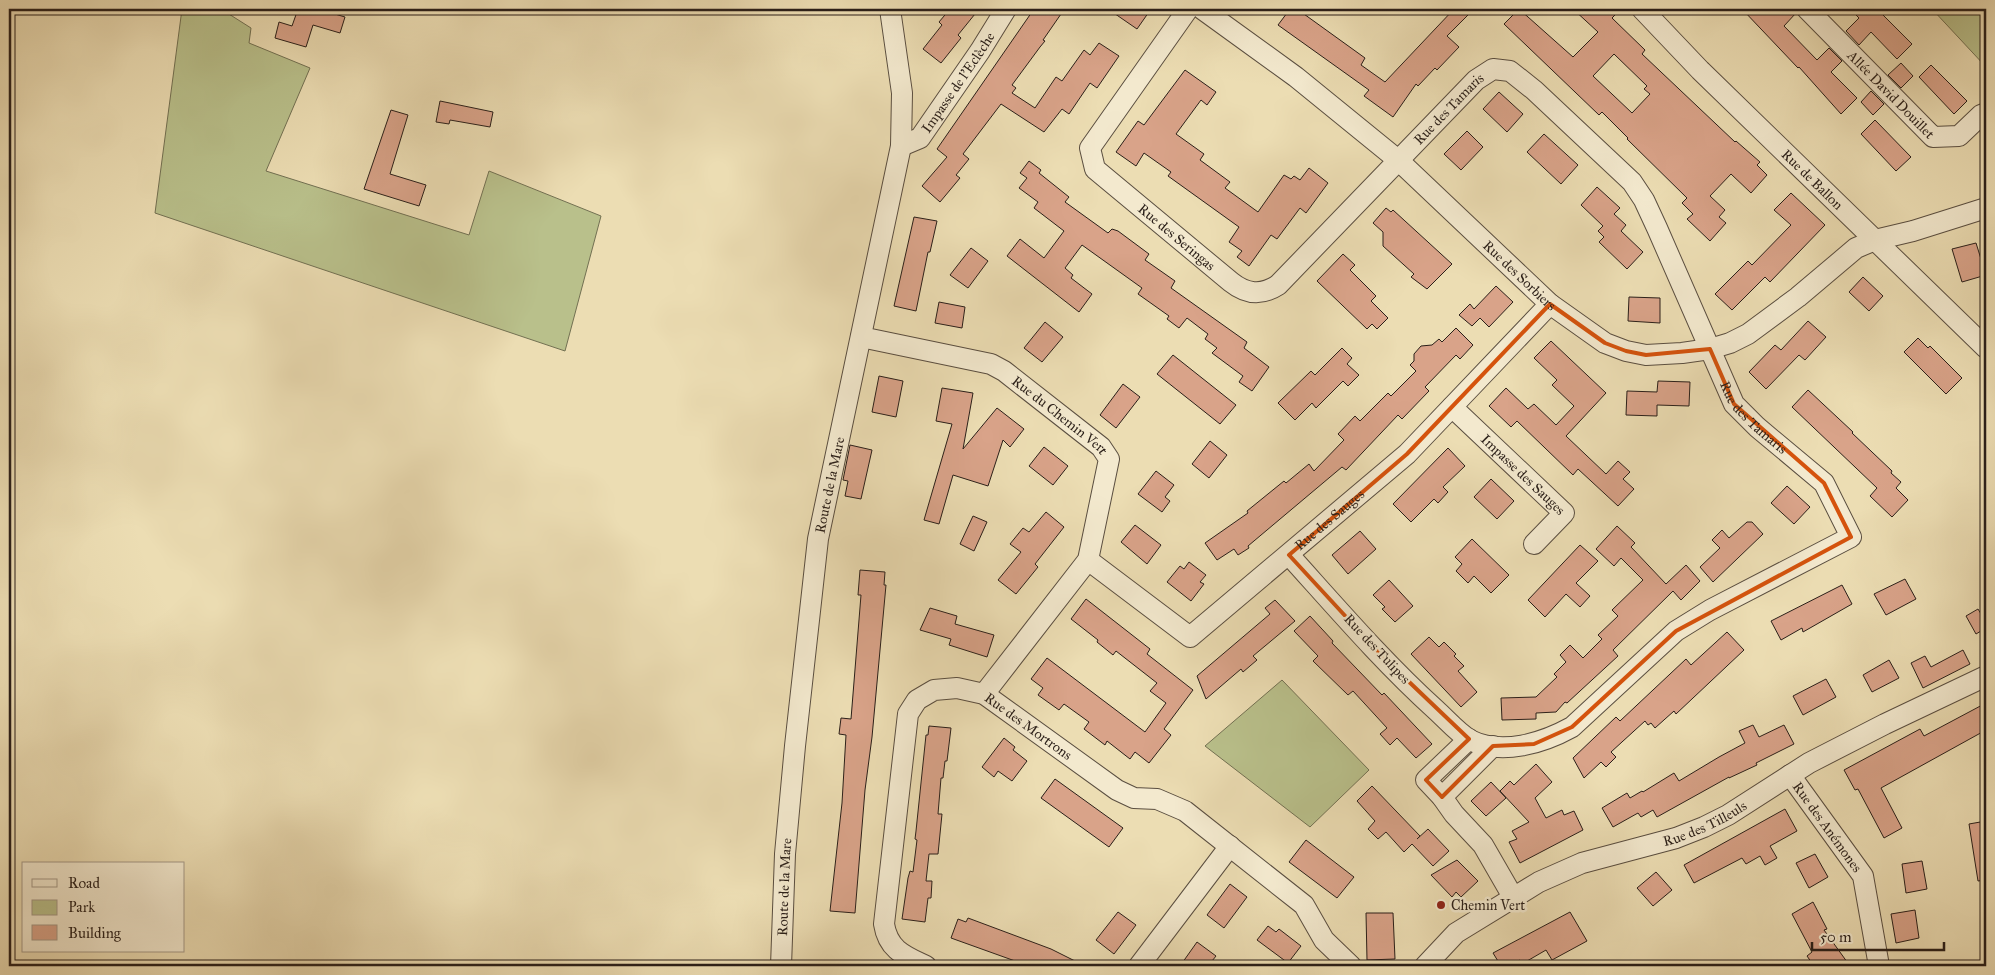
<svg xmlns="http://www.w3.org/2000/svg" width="1995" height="975" font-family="'IM FELL Great Primer',serif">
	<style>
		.green { fill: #b9c08b; stroke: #727052 }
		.building { fill: #d9a389; stroke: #2a1f19; fill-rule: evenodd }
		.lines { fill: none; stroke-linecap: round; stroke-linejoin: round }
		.minor-casing { stroke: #5a4e40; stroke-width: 22 }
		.minor { stroke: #f3e9ce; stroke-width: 20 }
		.marked { fill: none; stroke: #d5530d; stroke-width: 4; stroke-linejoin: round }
		.poi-dot { fill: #8f2418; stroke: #f3e9ce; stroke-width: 2 }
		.labels { text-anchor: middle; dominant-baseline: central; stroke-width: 5; stroke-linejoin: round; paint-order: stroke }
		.street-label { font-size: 14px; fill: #2a1f19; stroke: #f3e9ce }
		.poi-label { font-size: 14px; fill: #2a1f19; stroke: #f3e9ce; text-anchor: start }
	</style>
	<rect width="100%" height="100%" fill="#ecddb3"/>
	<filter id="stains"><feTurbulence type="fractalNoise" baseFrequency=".004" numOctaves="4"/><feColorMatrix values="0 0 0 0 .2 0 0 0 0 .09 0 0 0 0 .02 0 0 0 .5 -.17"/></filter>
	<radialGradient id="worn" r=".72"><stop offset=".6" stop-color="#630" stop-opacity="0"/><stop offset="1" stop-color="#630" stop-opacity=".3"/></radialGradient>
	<!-- green -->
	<path class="green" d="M182,9H221L251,28L249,43L310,68L266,171L469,235L489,171L601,216L565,351L155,213Z
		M1932,9H1986V67Z
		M1282,680L1369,770L1310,827L1205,746Z"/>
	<!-- building -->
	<path class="building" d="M298,9H318L345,17L340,33L313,25L306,47L275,38L279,22L292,26Z
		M950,9H979L958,35L961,38L941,63L923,49L942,25L939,22Z
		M1034,9H1054L1061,14L1043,40L1045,41L1040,47L1012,85L1016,88L1012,93L1035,108L1056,77L1062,81L1084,50L1090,55L1099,43L1119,56L1097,88L1090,83L1069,114L1062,109L1044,132L1001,104L963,154L969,159L956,175L960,178L940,202L922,186L947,157L937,149Z
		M1108,9H1151L1137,29Z
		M1290,9H1297L1365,58L1361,65L1385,82L1454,9H1474L1447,36L1459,47L1437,70L1435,68L1418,86L1416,84L1393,117L1364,96L1369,90L1278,25Z
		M1519,9L1573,57L1598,32L1573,9H1621L1612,18L1645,50L1642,54L1735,142L1736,141L1760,162L1757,165L1767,175L1751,193L1731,174L1710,196L1725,210L1719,217L1726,223L1710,241L1687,219L1693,214L1682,203L1687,198L1627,139L1628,138L1602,112L1599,115L1504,24ZM1614,54L1647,86L1644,89L1650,94L1632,113L1593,76Z
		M1742,9H1795L1796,13L1784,26L1817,60L1829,48L1842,61L1831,72L1857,98L1841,114L1799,67L1798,68Z
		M1850,9H1877L1912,44L1897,59L1871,32L1859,45L1846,31L1859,18Z
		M1901,63L1913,76L1901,88L1888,75Z
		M1931,65L1967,101L1954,114L1919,77Z
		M1185,70L1216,92L1207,105L1201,100L1176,134L1204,154L1200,160L1230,182L1225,188L1258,212L1284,175L1291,179L1294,176L1300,180L1309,168L1328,183L1306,213L1300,208L1277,239L1271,235L1249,266L1237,257L1242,251L1229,242L1239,227L1168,176L1171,172L1144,153L1136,166L1116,152L1138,121L1144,125Z
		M1871,91L1884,104L1873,115L1861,102Z
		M1499,92L1523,114L1507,132L1483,109Z
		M440,101L493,112L490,127L450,120L449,124L436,122Z
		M391,110L408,115L390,174L426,185L419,206L364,189Z
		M1875,120L1911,157L1896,171L1861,134Z
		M1467,131L1483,147L1461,170L1444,154Z
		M1544,134L1578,165L1561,184L1527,152Z
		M1029,161L1041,170L1039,173L1069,197L1065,202L1108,233L1112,229L1118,231L1149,254L1145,260L1175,281L1171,288L1247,342L1244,348L1269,367L1252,391L1239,382L1243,376L1212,353L1217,348L1205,339L1208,334L1187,318L1179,328L1167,319L1169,316L1138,294L1142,288L1082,245L1065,268L1073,275L1071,278L1092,294L1079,312L1007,256L1020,239L1044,258L1064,231L1034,208L1038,202L1019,188L1027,178L1020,173Z
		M1597,187L1620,208L1614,214L1626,225L1621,231L1643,252L1627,269L1599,242L1604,237L1598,231L1603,226L1581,205Z
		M1791,193L1825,225L1770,282L1765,277L1732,310L1715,294L1748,261L1752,265L1791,225L1774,210Z
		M1386,208L1391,212L1393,210L1452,264L1427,289L1411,277L1414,274L1383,246V232L1373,223Z
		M914,217L937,221L930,252H928L916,311L894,306Z
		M1976,243L1986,275L1962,282L1952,249Z
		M971,248L988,261L968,288L950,275Z
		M1343,254L1355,265L1350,270L1376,296L1371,301L1388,318L1377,329L1372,324L1367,329L1317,281Z
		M1863,277L1883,296L1869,311L1849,292Z
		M1496,286L1513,302L1489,327L1480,318L1472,326L1459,315L1470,304L1474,309Z
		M1629,297L1660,298V323L1628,321Z
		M939,302L965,307L962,328L935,323Z
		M1808,321L1826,337L1805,360L1799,355L1766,389L1749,372L1775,345L1781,350Z
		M1045,322L1063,337L1042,362L1024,348Z
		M1456,328L1473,345L1460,359L1456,355L1425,387L1429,391L1402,419L1398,415L1346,470L1342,467L1248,546L1249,548L1238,555L1234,549L1217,560L1205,543L1248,513L1247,511L1284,481L1286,483L1309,464L1314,471L1344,440L1338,434L1355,416L1360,421L1388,393L1391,396L1416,371L1410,365L1414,361V354L1421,346L1432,345L1439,339L1442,342Z
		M1918,338L1928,348L1930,346L1962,378L1946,394L1904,352Z
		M1551,341L1606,393L1566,436L1606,474L1618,461L1630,472L1623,479L1634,489L1618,506L1578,469L1573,475L1517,421L1511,427L1489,406L1506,388L1528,409L1534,404L1556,425L1574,406L1552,385L1557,380L1534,358Z
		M1342,348L1352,358L1347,364L1359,375L1348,386L1343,381L1316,408L1312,403L1295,420L1278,403L1311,371L1315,375Z
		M1173,355L1236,405L1220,424L1157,374Z
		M879,376L903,381L896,417L872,412Z
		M1658,381L1690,382L1689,406L1657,405V416L1626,415L1627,391L1657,392Z
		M1123,384L1140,397L1116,428L1100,415Z
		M942,388L973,393L963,449L997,408L1024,429L1010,447L1003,440L988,486L953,475L939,524L924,520L952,424L936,421Z
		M1808,390L1853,432L1852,433L1892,471L1891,473L1901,482L1896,488L1908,500L1892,517L1870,496L1877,488L1792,407Z
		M1210,441L1227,455L1209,478L1192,464Z
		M850,445L872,450L861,499L845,496L848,481L843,480Z
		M1044,447L1068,466L1053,485L1029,466Z
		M1448,448L1465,466L1443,487L1448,492L1438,503L1434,499L1411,522L1393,504Z
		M1156,471L1174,485L1165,497L1170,501L1162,512L1138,494Z
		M1491,479L1514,501L1497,519L1474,497Z
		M1787,486L1810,507L1794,524L1771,503Z
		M1046,512L1064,527L1035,564L1038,567L1016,594L998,580L1021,552L1010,544L1023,528L1029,532Z
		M973,516L987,522L974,551L960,544Z
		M1747,522H1752L1763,534L1713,582L1700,567L1720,548L1712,540L1722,530L1729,538Z
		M1135,525L1161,545L1147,564L1121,542Z
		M1617,526L1635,543L1631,547L1666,584L1686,565L1700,581L1681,600L1673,591L1613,650L1618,656L1567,703L1565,702L1556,712L1536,713V719L1502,720L1501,698L1536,697L1557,677L1554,674L1566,662L1560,655L1570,645L1583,658L1602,639L1598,635L1618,616L1612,610L1643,580L1621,558L1614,566L1596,549Z
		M1360,531L1376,549L1348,574L1332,555Z
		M1472,539L1509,575L1491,593L1474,576L1468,583L1456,571L1462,564L1455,557Z
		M1580,545L1598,561L1576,583L1590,596L1580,607L1566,594L1545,617L1528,600Z
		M1189,562L1206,575L1200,582L1204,584L1191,601L1167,582L1180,566L1184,569Z
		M860,570L885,572L884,585H886L872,737L865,790L855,913L830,911L842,803L846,735L839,734L841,718L851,719L861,595H858Z
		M1905,579L1916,599L1886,615L1874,594Z
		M1389,580L1413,606L1395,622L1382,609L1385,607L1373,595Z
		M1842,585L1852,604L1803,632L1802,628L1781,640L1771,621Z
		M1086,599L1150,649L1147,654L1193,690L1164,729L1171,735L1149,763L1135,752L1130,759L1107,741L1105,745L1084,729L1089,722L1064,704L1059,710L1038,695L1043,688L1031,679L1047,658L1145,732L1166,703L1150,691L1157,683L1116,651L1113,655L1097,642L1098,640L1071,619Z
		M1275,600L1295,621L1253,656L1257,660L1243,672L1241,669L1206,699L1197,676L1270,614L1265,608Z
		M930,608L957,616L955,624L994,635L987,657L949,645L951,639L920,630Z
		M1978,609L1986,622V628L1976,634L1966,616Z
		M1310,616L1333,641L1332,643L1382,695L1384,693L1432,744L1416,758L1397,738L1390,745L1380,734L1387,728L1353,691L1348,695L1313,661L1318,656L1294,631Z
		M1727,632L1744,650L1676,714L1674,711L1655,728L1651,723L1648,725L1645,721L1611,752L1616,757L1606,767L1601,762L1584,778L1573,758L1616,717L1620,721L1686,659L1691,665Z
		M1429,637L1439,647L1444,642L1456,654L1454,656L1464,666L1458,671L1477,692L1461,707L1411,654Z
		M1963,650L1970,664L1923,688L1911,663L1925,656L1931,667Z
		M1889,660L1899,678L1872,692L1863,675Z
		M1826,679L1836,697L1803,715L1793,696Z
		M1986,703V730L1881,788L1902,828L1884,838L1858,789L1855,790L1844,770L1920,729L1924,736Z
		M1753,725L1759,737L1784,725L1794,744L1756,763L1757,765L1729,778V777L1657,817L1653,810L1641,817L1638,813L1613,827L1602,808L1627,793L1630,798L1642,791L1643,792L1674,773L1679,781L1719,757L1745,743L1739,731Z
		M929,726L951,728L947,761H945L943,778H941L938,814H942L938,854H929L926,881H932L931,898H928L925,922L902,919L908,878L910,871L913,872L917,840L915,839L916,831L926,735H928Z
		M1004,738L1015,747L1013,750L1027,761L1012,781L998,771L994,777L982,767Z
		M1536,764L1552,782L1535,798L1546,818L1562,810L1564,815L1574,811L1583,830L1520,863L1509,842L1517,839L1512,831L1529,822L1500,791L1510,781L1514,785Z
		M1055,779L1123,828L1109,847L1041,798Z
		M1491,782L1506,798L1486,816L1471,801Z
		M1372,786L1420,836L1417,839L1428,829L1449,851L1433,866L1412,844L1404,852L1386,832L1378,839L1368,829L1375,821L1357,801Z
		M1785,809L1797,831L1770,846L1777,858L1765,865L1760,856L1746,864L1742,858L1694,883L1684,865Z
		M1986,821V880L1978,881L1969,824Z
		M1306,840L1354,877L1337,898L1289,862Z
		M1815,854L1828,877L1809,888L1796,863Z
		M1457,860L1478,881L1461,897L1456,892L1452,897L1431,875Z
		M1922,861L1927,889L1906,893L1902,864Z
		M1656,872L1672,890L1653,906L1637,888Z
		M1230,884L1247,897L1224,928L1207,915Z
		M1813,902L1827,929L1824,930L1850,966H1814L1807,956L1812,952L1792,914Z
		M1915,910L1919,938L1896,943L1891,914Z
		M1118,912L1136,925L1114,954L1096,940Z
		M1570,912L1587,941L1552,960L1546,950L1522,964L1520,960L1509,966H1501L1493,953Z
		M1366,913H1393L1395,959L1367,960Z
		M968,918L1051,949L1085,966H1029L951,938L958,919L966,922Z
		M1268,926L1276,932L1279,929L1301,946L1288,963L1257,940Z
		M1197,942L1216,956L1208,966H1180Z"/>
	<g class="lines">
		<!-- minor casing -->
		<g class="minor-casing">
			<g id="minor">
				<path id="s1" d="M1188,9L1090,148L1095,169L1231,282C1246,294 1261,296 1278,285L1476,80L1493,69L1510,71L1534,90L1632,182L1644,200L1657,228L1734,404L1757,427L1824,483L1851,537L1710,610L1676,631L1572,727C1543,743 1502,756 1470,740C1458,733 1446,719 1436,710C1383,662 1336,607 1289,555"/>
				<path id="s2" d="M1202,9L1296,77L1398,160L1550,304L1605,343L1626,351L1646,355L1682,353L1710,349L1730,343L1748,334L1798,297L1856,248L1875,240L1913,231L1986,208"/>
				<path id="s3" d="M1642,9L1700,70L1986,348"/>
				<path id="s4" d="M1807,9L1933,137L1959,136L1981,115L1986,113"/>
				<path id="s5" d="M901,146L920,138L980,51L1006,9"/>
				<path id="s6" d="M861,337L991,364L1004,371L1101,447L1109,459L1088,560L984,694"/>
				<path id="s7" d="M1452,407L1564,513L1534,544"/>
				<path id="s8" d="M1088,560L1190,637L1407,454L1550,304"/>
				<path d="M1469,739L1426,780L1442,797L1454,814L1483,845L1513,897"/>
				<path id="s9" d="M1790,775L1863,876L1879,966"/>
				<path d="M1442,797L1493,746"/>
				<path id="s10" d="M781,966L785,854L795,746L818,539L901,146L902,93L890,9"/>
				<path id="s11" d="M926,966C905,956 888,950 884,924L908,714L917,700L934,690L957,688L984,694L1117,790L1134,798L1157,799L1185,811L1304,905L1324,940L1351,966"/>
				<path d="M1139,966L1230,846"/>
				<path id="s12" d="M1425,966L1456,933L1539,882L1582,863L1676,838L1704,827L1728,815L1809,763L1885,724L1986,676"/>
			</g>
		</g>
		<!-- minor -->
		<use href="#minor" class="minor"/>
	</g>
	<!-- marked area -->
	<path class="marked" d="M1550,304L1605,343L1626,351L1646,355L1710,349L1734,404L1824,483L1851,537L1676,631L1572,727L1534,744L1493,746L1442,797L1426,780L1469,739L1384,658L1289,555L1407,454Z"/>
	<!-- markers -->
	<circle class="poi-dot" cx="1441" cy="905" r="5"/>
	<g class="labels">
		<!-- street labels -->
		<g class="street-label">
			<text stroke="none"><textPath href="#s5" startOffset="88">Impasse de l'Eclèche</textPath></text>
			<text stroke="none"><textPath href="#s4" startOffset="120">Allée David Douillet</textPath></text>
			<text stroke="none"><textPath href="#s1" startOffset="665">Rue des Tamaris</textPath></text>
			<text stroke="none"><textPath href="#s3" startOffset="241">Rue de Ballon</textPath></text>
			<text stroke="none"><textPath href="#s1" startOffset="298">Rue des Seringas</textPath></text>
			<text stroke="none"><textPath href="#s2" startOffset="415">Rue des Sorbiers</textPath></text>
			<text stroke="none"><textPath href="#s1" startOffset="1174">Rue des Tamaris</textPath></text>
			<text stroke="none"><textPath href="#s6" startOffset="219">Rue du Chemin Vert</textPath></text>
			<text stroke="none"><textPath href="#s7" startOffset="98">Impasse des Sauges</textPath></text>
			<text stroke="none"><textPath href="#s10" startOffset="484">Route de la Mare</textPath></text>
			<text stroke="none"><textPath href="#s8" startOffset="310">Rue des Sauges</textPath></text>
			<text transform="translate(1377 649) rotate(47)">Rue des Tulipes</text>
			<text stroke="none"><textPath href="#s11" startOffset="416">Rue des Mortrons</textPath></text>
			<text stroke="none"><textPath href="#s12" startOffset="319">Rue des Tilleuls</textPath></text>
			<text stroke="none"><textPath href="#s9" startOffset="64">Rue des Anémones</textPath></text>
			<text stroke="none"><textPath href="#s10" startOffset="79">Route de la Mare</textPath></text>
		</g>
		<!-- poi labels -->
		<g class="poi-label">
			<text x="1451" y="905">Chemin Vert</text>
		</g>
	</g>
	<!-- margin -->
	<rect width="1995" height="975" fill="none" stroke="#ecddb3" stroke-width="30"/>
	<rect x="10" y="10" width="1975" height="955" fill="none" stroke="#2a1f19" stroke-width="2.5"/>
	<rect x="15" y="15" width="1965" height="945" fill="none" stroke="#2a1f19"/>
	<!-- legend -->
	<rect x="22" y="862" width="162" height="90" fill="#f3e9ce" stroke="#a39886"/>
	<rect x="32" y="879" width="25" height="8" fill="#f3e9ce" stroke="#a39886"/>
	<text x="68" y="888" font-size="15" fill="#2a1f19">Road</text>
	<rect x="32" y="900" width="25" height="15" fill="#b9c08b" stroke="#a39886"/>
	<text x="68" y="912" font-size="15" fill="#2a1f19">Park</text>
	<rect x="32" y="925" width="25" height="15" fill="#d9a389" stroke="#a39886"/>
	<text x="68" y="938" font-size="15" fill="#2a1f19">Building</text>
	<!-- scale -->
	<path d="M1812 942v8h132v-8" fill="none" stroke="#2a1f19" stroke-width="2.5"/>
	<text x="1820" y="942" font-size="15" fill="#2a1f19" stroke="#f3e9ce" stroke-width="4" paint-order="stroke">50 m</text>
	<rect width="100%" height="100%" filter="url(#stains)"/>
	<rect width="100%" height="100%" fill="url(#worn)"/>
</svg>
